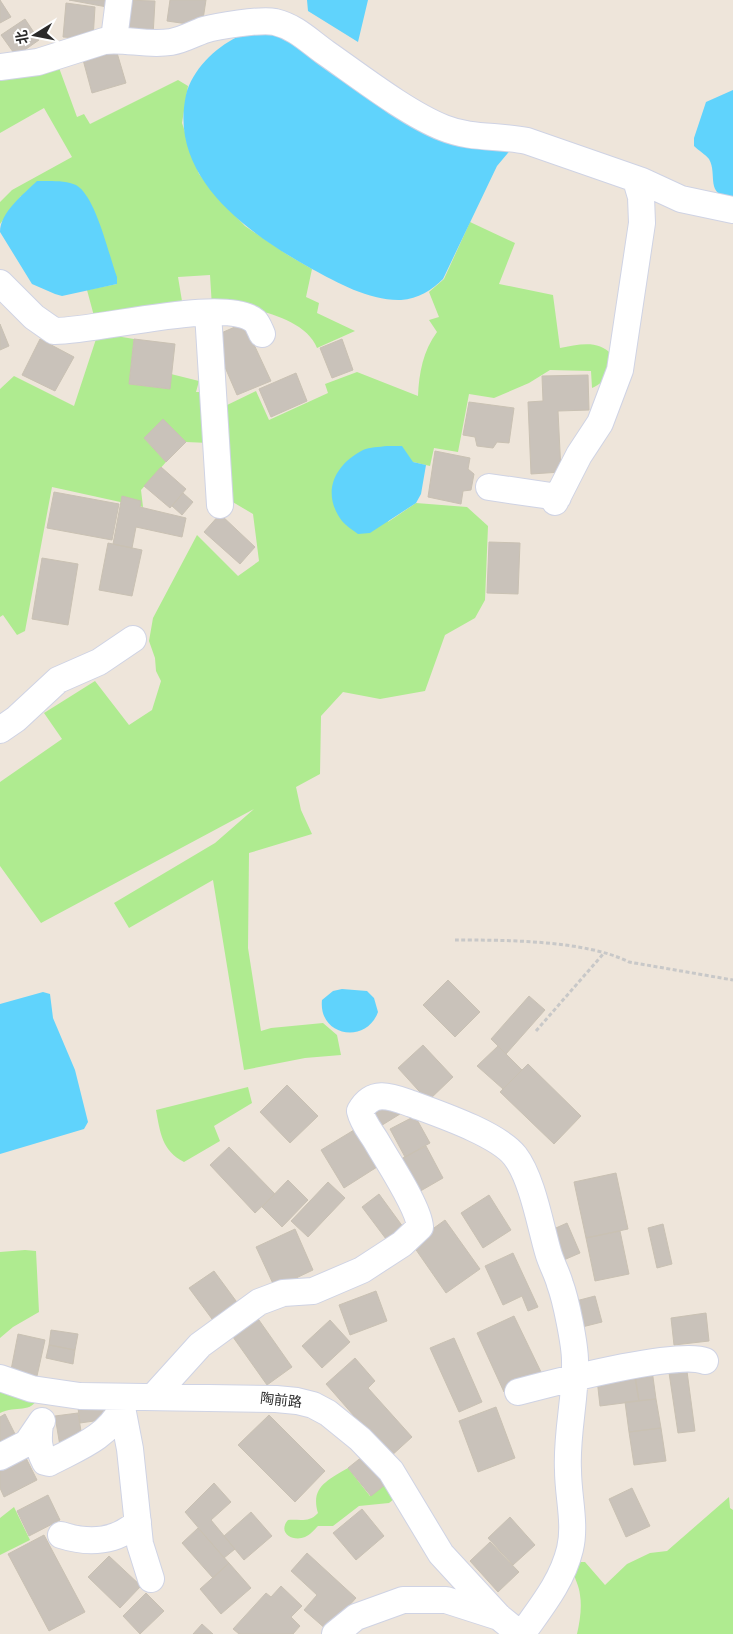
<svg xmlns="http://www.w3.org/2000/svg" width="733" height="1634" font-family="'Alegreya Sans','Noto Sans SC',sans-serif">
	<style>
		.green { fill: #afeb90 }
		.water { fill: #60d3fc }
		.building { fill: #c9c2ba; stroke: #c9c1b3 }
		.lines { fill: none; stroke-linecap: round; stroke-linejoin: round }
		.minor-casing { stroke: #cfd3e4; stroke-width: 28 }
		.path { stroke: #c8c8c8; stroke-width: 3; stroke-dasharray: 4 2.5; stroke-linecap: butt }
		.minor { stroke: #fff; stroke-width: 26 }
		.labels { text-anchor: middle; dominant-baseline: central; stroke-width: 4.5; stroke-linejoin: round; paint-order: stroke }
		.street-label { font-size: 14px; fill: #2a2a2a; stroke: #fff }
	</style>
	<rect width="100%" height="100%" fill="#eee5da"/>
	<!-- green -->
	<path class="green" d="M58,65L77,117L84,114L90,124L178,80L188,86L182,123L199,174L221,201L245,226L288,255L312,269L306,297L319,303L317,313L355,331L317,348C309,326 276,314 255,310C242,307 226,308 212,307L210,275L178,277L183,307L94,316L87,290L117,284L21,196L0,224V202L12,190L72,157L44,108L0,133V73Z
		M470,222L515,243L499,284L553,295L560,348C578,345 598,339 612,355C609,371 608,381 592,388L591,371L550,370L529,383L494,398L469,394L458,452L434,448L430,466L413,462L388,522L416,503L467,507L488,526L485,600L475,618L445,635L425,691L380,699L343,692L321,716L320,774L296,787L301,810L312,834L249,853L248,948L261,1031L271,1028L323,1023L337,1035L341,1055L305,1058L244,1070L213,880L129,928L114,903L215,843L254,809L41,923L0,866V782L62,739L44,713L95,681L129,725L152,710L161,681L156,671L155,658L149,641L153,618L197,535L238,576L259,561L253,514L231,501L223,407L256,391L269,420L328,393L325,384L357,372L418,396C419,373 423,351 437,332L429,320L439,317L429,292L444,279Z
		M98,333L134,339L129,384L169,389L171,374L199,381L196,392H205L209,443L186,442L163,419L144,438L166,462L141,490L143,507L52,487L25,631L17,635L3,615L0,617V389L14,376L74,406Z
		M248,1087L252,1103L214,1126L220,1141L184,1162C162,1151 160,1132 156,1110Z
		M25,1250L36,1251L39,1312L13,1327L0,1338V1252Z
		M0,1380L38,1397C32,1414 16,1405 0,1413Z
		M348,1468L370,1496L386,1484L394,1499L389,1503L359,1506L333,1526H318C314,1530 310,1535 305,1537C293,1542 277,1533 288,1520C300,1519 309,1523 318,1513C310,1487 328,1480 348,1468Z
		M729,1497L730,1508L733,1510V1634H577C580,1621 582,1607 580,1595C579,1581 569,1575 578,1562H585L605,1585L627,1564L650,1553L667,1551Z
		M14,1507L30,1540L0,1555V1518Z"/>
	<!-- water -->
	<path class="water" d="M307,0H368L358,42L308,11Z
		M263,30L288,37L387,103L513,147L497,166L443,279C432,290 418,299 401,300C370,301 338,283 312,269C249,234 168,178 186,95C192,70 215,48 237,37C245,33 255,32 263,30Z
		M733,90V198C704,196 718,174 709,159C706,155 698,150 694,146V138L706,102Z
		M37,181C49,181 66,180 76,185C96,196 109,256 117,277V284L62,296L55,294L32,284L0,232C0,212 24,194 37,181Z
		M387,446H402L413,462L426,465L421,494L416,503L370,533L358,534C353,530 346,526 342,521C321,493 334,465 363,450C370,447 379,447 387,446Z
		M342,989L367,991L374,998L378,1012C366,1045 318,1036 322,1000L333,991Z
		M43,992L50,994L53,1018L75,1070L88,1122L84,1129L0,1154V1004Z"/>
	<!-- building -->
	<path class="building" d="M0,0L11,17L0,23Z
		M69,0H108L107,7Z
		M124,0L155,1L153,36L122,34Z
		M170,0H206L202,26L167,21Z
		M66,3L95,7L93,39L63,37Z
		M25,19L39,40L16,56L1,35Z
		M115,46L126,83L92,93L82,56Z
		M244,323L271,381L237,395L212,337Z
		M0,324L9,346L0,350Z
		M40,339L74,357L55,391L22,375Z
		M134,339L175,344L170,389L129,384Z
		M342,339L353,370L332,378L320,348Z
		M296,373L307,401L271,417L259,389Z
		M588,375L589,410L558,411L561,472L531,474L528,402L543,401L542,376Z
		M469,402L514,408L509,443L497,442L493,448L477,446L475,437L463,435Z
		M163,419L186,442L166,462L144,438Z
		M435,451L470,458L468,469L474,474L471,490L463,491L461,504L428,497Z
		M161,467L186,489L170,508L144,486Z
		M54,492L119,504L112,540L47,528Z
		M183,493L193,502L182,515L172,506Z
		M122,496L141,501L140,507L186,518L182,537L136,527L132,548L113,544Z
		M220,514L255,547L240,564L204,532Z
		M489,542L520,543L518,594L487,593Z
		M108,543L142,550L132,596L99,590Z
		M42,558L78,564L68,625L32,619Z
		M448,980L480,1012L455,1037L423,1005Z
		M529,996L545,1010L506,1054L491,1039Z
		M423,1045L453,1077L428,1101L398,1068Z
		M498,1046L522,1070L503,1089L477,1066Z
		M528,1064L581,1116L554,1144L500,1092Z
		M287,1085L318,1116L290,1143L260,1112Z
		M389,1097L400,1114L379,1127L368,1110Z
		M415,1116L430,1143L405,1157L390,1129Z
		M354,1130L377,1167L344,1188L321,1150Z
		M426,1146L443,1178L417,1193L399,1160Z
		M229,1147L275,1194L255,1213L210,1165Z
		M616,1173L628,1229L586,1238L574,1182Z
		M288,1180L308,1200L282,1227L262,1207Z
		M328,1182L345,1198L308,1237L291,1221Z
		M379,1194L406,1231L389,1243L362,1207Z
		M489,1195L511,1230L483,1248L461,1213Z
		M445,1220L480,1269L446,1293L412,1244Z
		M567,1223L580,1253L559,1262L547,1232Z
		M663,1224L672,1264L657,1268L648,1228Z
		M295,1229L313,1270L275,1288L256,1247Z
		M620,1231L629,1274L595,1281L586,1238Z
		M513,1253L538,1307L528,1311L522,1296L503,1305L485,1266Z
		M214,1271L239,1305L215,1323L189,1288Z
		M376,1291L387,1321L350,1335L339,1305Z
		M595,1296L602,1322L578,1328L572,1302Z
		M254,1313L292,1367L267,1385L228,1330Z
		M706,1313L709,1341L674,1345L671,1318Z
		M514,1316L542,1374L504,1392L477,1333Z
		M330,1320L350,1342L322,1368L302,1346Z
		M51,1330L78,1334L75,1350L49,1345Z
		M18,1334L45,1340L37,1376L11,1370Z
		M454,1338L482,1402L459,1412L430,1348Z
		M49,1345L75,1350L73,1364L46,1358Z
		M355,1358L375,1381L368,1388L412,1437L390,1457L326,1384Z
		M686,1364L695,1431L678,1433L668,1366Z
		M652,1370L656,1399L639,1401L634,1373Z
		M635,1374L639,1401L600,1406L597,1379Z
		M656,1399L661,1428L629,1432L625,1402Z
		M106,1404L108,1419L80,1423L78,1408Z
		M496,1407L515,1458L478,1472L459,1421Z
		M78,1413L83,1443L60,1446L55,1416Z
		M5,1414L18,1440L0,1449V1417Z
		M269,1415L325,1471L295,1502L238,1445Z
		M661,1428L666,1461L634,1465L629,1432Z
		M24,1454L37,1480L4,1497L0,1488V1467Z
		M363,1456L386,1484L371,1496L348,1468Z
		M214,1483L231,1502L211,1520L235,1549L224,1558L185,1512Z
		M632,1488L650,1526L626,1537L609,1499Z
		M48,1495L60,1520L29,1536L17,1511Z
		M362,1509L384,1536L356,1560L333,1533Z
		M251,1512L272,1536L244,1560L224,1536Z
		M510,1517L535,1545L513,1565L488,1538Z
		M198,1528L229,1563L213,1578L182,1543Z
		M44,1535L85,1612L49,1631L8,1554Z
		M490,1542L519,1572L498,1592L470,1561Z
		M307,1553L356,1598L327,1630L304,1610L317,1595L291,1571Z
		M109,1556L141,1586L120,1608L88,1577Z
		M229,1563L251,1588L221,1614L200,1589Z
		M281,1586L302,1606L291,1617L300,1626L293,1634H239L233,1629L266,1593L271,1597Z
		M146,1593L164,1611L140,1634L123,1616Z
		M202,1624L213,1634H193Z"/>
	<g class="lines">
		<!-- minor casing -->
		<g class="minor-casing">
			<path id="minor" d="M114,39L119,0
				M0,67L38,62L104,41C126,38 146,46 171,42C183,40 193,34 204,30C217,26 261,19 275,22C296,27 309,41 326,53C359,76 408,114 444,128C471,139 499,135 527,141L642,181L681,199L733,210
				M0,283L34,317L54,331C95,332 226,296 255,321C258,324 260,330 262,334
				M208,313L220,505
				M489,487L558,497
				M555,502L579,455L600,423L620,370L642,223L641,197L636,180
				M0,730L16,719L58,680L99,662L133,639
				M0,1378L32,1389L80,1396L276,1399L297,1401L313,1405L328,1413L360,1439L391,1471L441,1554L499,1617L520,1634
				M518,1392C552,1383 678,1350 705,1361
				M120,1397L130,1449L140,1544L151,1579
				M153,1397L200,1345L259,1302L283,1293L313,1291L362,1270L402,1244L420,1227C419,1208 389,1163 378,1144C372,1133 363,1124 360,1111C373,1088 392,1097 412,1104C439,1114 498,1134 515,1156C532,1178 540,1224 548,1252C551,1263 557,1273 560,1284C566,1300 575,1345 575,1361C576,1398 566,1434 568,1470C568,1496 576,1524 570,1549C562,1582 541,1607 522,1634
				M40,1424C38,1438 38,1449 45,1462L49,1463C77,1448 107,1438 122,1408
				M0,1457L27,1443L42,1421
				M61,1535C89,1544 117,1542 138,1522
				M335,1634L356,1617L403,1600H446L499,1617"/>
		</g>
		<!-- path -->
		<path class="path" d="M455,940C505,940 585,940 629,962L733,980
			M536,1031L604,953"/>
		<!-- minor -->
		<use href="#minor" class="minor"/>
	</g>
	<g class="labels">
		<!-- street labels -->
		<g class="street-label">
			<text transform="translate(281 1401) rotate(6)">陶前路</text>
		</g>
	</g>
	<!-- north arrow -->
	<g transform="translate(35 35) rotate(260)" stroke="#ffffff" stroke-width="4" paint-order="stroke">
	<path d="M0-4L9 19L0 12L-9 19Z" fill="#2a2a2a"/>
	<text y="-8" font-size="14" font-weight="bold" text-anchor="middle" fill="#2a2a2a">北</text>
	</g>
</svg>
